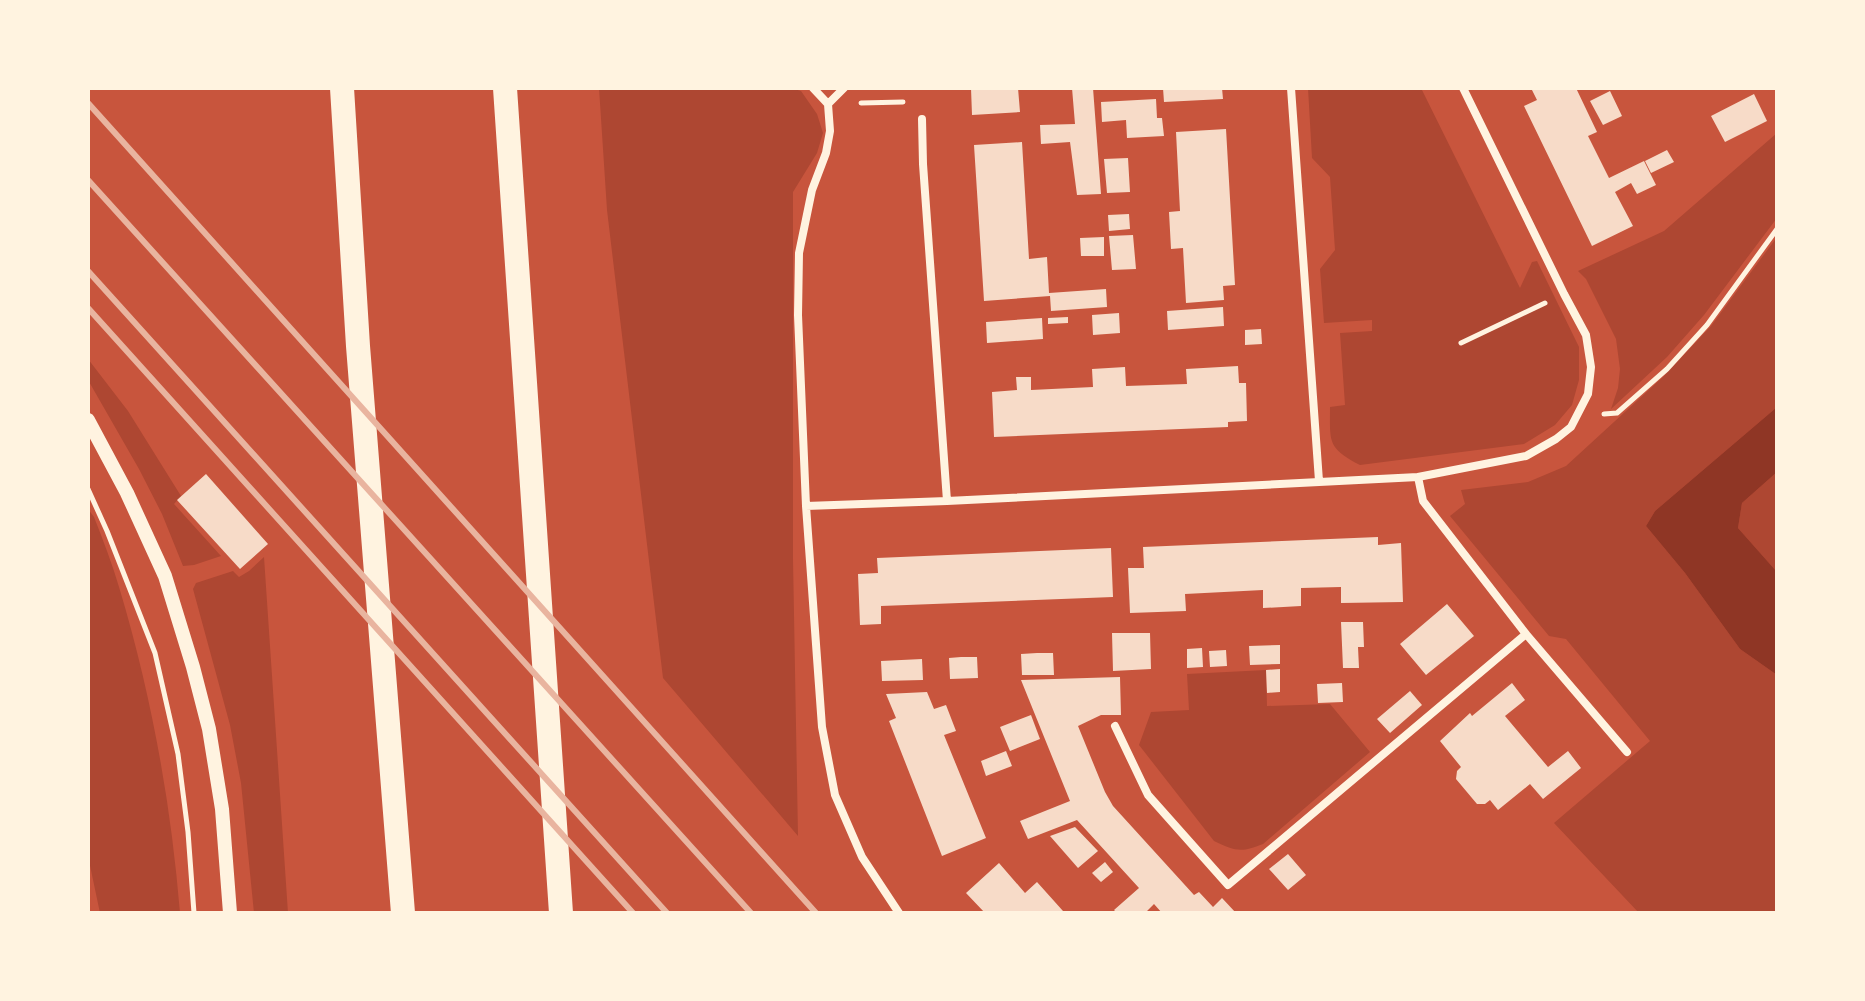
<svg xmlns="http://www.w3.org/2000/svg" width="1865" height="1001" font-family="Jost,sans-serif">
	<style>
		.green { fill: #ae4732 }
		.water { fill: #8f3625 }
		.building { fill: #f7dbc8 }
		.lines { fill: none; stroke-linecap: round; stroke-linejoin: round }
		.path { stroke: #fff3e0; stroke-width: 5 }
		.minor { stroke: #fff3e0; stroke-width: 8 }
		.tertiary { stroke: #fff3e0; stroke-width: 14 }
		.motorway { stroke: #fff3e0; stroke-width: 24 }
		.rail { stroke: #e9b49f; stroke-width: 6 }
	</style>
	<rect width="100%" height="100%" fill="#c8553d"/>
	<!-- green -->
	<path class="green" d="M599,88H791L801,91L817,114L823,133L817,153L793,192V559L798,836L663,678L607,210Z
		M1308,88H1421L1520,288L1532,262L1537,261L1579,347V380L1572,405L1555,425L1524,444L1360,465C1327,448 1330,442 1330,407L1345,405L1340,333L1372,331V320L1324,323L1320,269L1335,250L1330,177L1312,158Z
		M1777,133V218L1704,315L1667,357L1611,409L1618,388L1620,369L1616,339L1586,279L1578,271L1664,231Z
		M1777,237V407L1655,511L1646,526L1685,573L1740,649L1777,675V913H1639L1554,823L1650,741L1566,639L1549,636L1450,516L1465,504L1461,490L1528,482L1566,466L1663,377L1711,326Z
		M88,359L128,411L181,496L174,504L221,556L194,565L183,566L162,514L139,469L88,380Z
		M1777,472V572L1738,528L1742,503Z
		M88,509L94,517C103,540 112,563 119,587C151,693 171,803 180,913H100L88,856Z
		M264,557L288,913H254L241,783L230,725L193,589L196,583L233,571L239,577L249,571Z
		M1266,670L1267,706L1330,704L1370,752L1263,844C1241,853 1235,851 1214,841L1139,745L1151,712L1189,710L1187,674Z"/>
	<!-- water -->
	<path class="water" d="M1777,407V472L1742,503L1738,528L1777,572V675L1740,649L1685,573L1646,526L1655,511Z"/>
	<!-- building -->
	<path class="building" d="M971,88H1018L1020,112L972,115Z
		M1072,88H1093L1101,194L1077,195L1070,142L1041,144L1040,125L1075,124Z
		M1163,88H1222L1223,99L1164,102Z
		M1531,88H1576L1597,132L1588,136L1609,178L1644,161L1656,185L1637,194L1631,183L1615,192L1633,226L1592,246L1524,106L1537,100Z
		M1610,91L1622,116L1603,125L1590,101Z
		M1754,94L1767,121L1725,142L1711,116Z
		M1156,99L1157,118H1162L1164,136L1127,138L1126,120L1102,122L1101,102Z
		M1226,129L1235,285L1223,286L1224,300L1186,303L1183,248L1171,249L1169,212L1180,211L1176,132Z
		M1022,142L1029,259L1047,257L1049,293L1106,289L1107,307L1051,311L1050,296L984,301L974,145Z
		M1667,150L1674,162L1651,173L1645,161Z
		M1128,158L1130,192L1107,193L1104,159Z
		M1129,214L1130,229L1109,231L1108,215Z
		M1133,235L1136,269L1112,270L1109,236Z
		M1104,237V256H1081L1080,238Z
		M1223,307L1224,326L1168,330L1167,311Z
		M1119,313L1120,333L1093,335L1092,315Z
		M1068,317V323L1048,324V318Z
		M1042,318L1043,339L987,343L986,322Z
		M1261,329L1262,344L1245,345V330Z
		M1238,366L1239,383H1246L1247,421L1228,422V427L994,437L992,392L1017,390L1016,377H1031V390L1093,387L1092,369L1125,367L1126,386L1187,384L1186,369Z
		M206,474L268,544L240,569L177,500Z
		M1378,537V545L1401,543L1403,602L1341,603V587L1301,588V606L1263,608V590L1185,594L1186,611L1130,613L1128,568H1144L1143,547Z
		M1111,548L1113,597L881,606V624L860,625L858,574L878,573L877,558Z
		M1447,604L1474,636L1426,675L1400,644Z
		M1341,622H1363L1364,647H1358L1359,668H1343Z
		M1112,633H1150L1151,669L1113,671Z
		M1280,645V664L1250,665L1249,646Z
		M1202,648L1203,667L1187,668V649Z
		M1226,650L1227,666L1210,667L1209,651Z
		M1037,653H1053L1054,675H1022L1021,654Z
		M961,657H977L978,678L950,679L949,658Z
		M922,659L923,680L882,681L881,661Z
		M1280,669V692L1267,693L1266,670Z
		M1120,677L1121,715H1101L1078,726L1105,792L1113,806L1194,895L1199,892L1213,907L1222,898L1236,913H1162L1154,904L1145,913H1117L1114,910L1139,888L1077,820L1028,839L1020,821L1070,801L1021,680Z
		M1342,683L1343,702L1318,703L1317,684Z
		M1512,683L1525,700L1505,716L1526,741L1548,767L1568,751L1581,768L1543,799L1530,784L1498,810L1490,800L1485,804H1477L1456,779L1457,771L1461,767L1440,741L1470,713L1472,716Z
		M1410,691L1422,705L1390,733L1377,719Z
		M927,692L934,709L946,705L956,731L944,735L986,838L942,856L889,721L896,718L886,694Z
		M1031,715L1040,739L1010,751L1000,727Z
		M1006,751L1012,766L986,776L981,761Z
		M1075,827L1098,851L1078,868L1050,836Z
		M1288,854L1306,875L1288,890L1269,869Z
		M1105,862L1113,872L1101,882L1092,873Z
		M999,863L1025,893L1037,882L1063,911L1061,913H985L966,893Z"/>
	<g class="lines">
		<!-- path -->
		<path class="path" d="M861,103L903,102
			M1461,343L1545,303
			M1604,414L1617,413L1667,369L1707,325L1777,229
			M88,489L107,531L155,653L178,754L188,832L194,913"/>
		<!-- minor -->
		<path class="minor" d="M813,88L828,104
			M844,88L828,104L830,131L826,153L812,190L799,253L798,315L806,506L822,727L835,795L862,857L899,913
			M1291,88L1319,481
			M922,119L923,164L947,501
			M1418,477L1526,456L1556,439L1571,427L1588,394L1591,367L1586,335L1564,294L1463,88
			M806,506L947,501L1418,477L1423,501L1526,634L1228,885L1148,795L1115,726
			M1526,634L1627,752"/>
		<!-- tertiary -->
		<path class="tertiary" d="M88,420L127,493L165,576L193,667L209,729L222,809L230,913"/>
		<!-- motorway -->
		<path class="motorway" d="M342,88L358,346L403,913
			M505,88L561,913"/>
		<!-- rail -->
		<path class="rail" d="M88,103L816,913
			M88,180L751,913
			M88,271L667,913
			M88,308L633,913"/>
	</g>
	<!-- border -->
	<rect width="1865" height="1001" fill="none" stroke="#fff3e0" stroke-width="180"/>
</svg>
